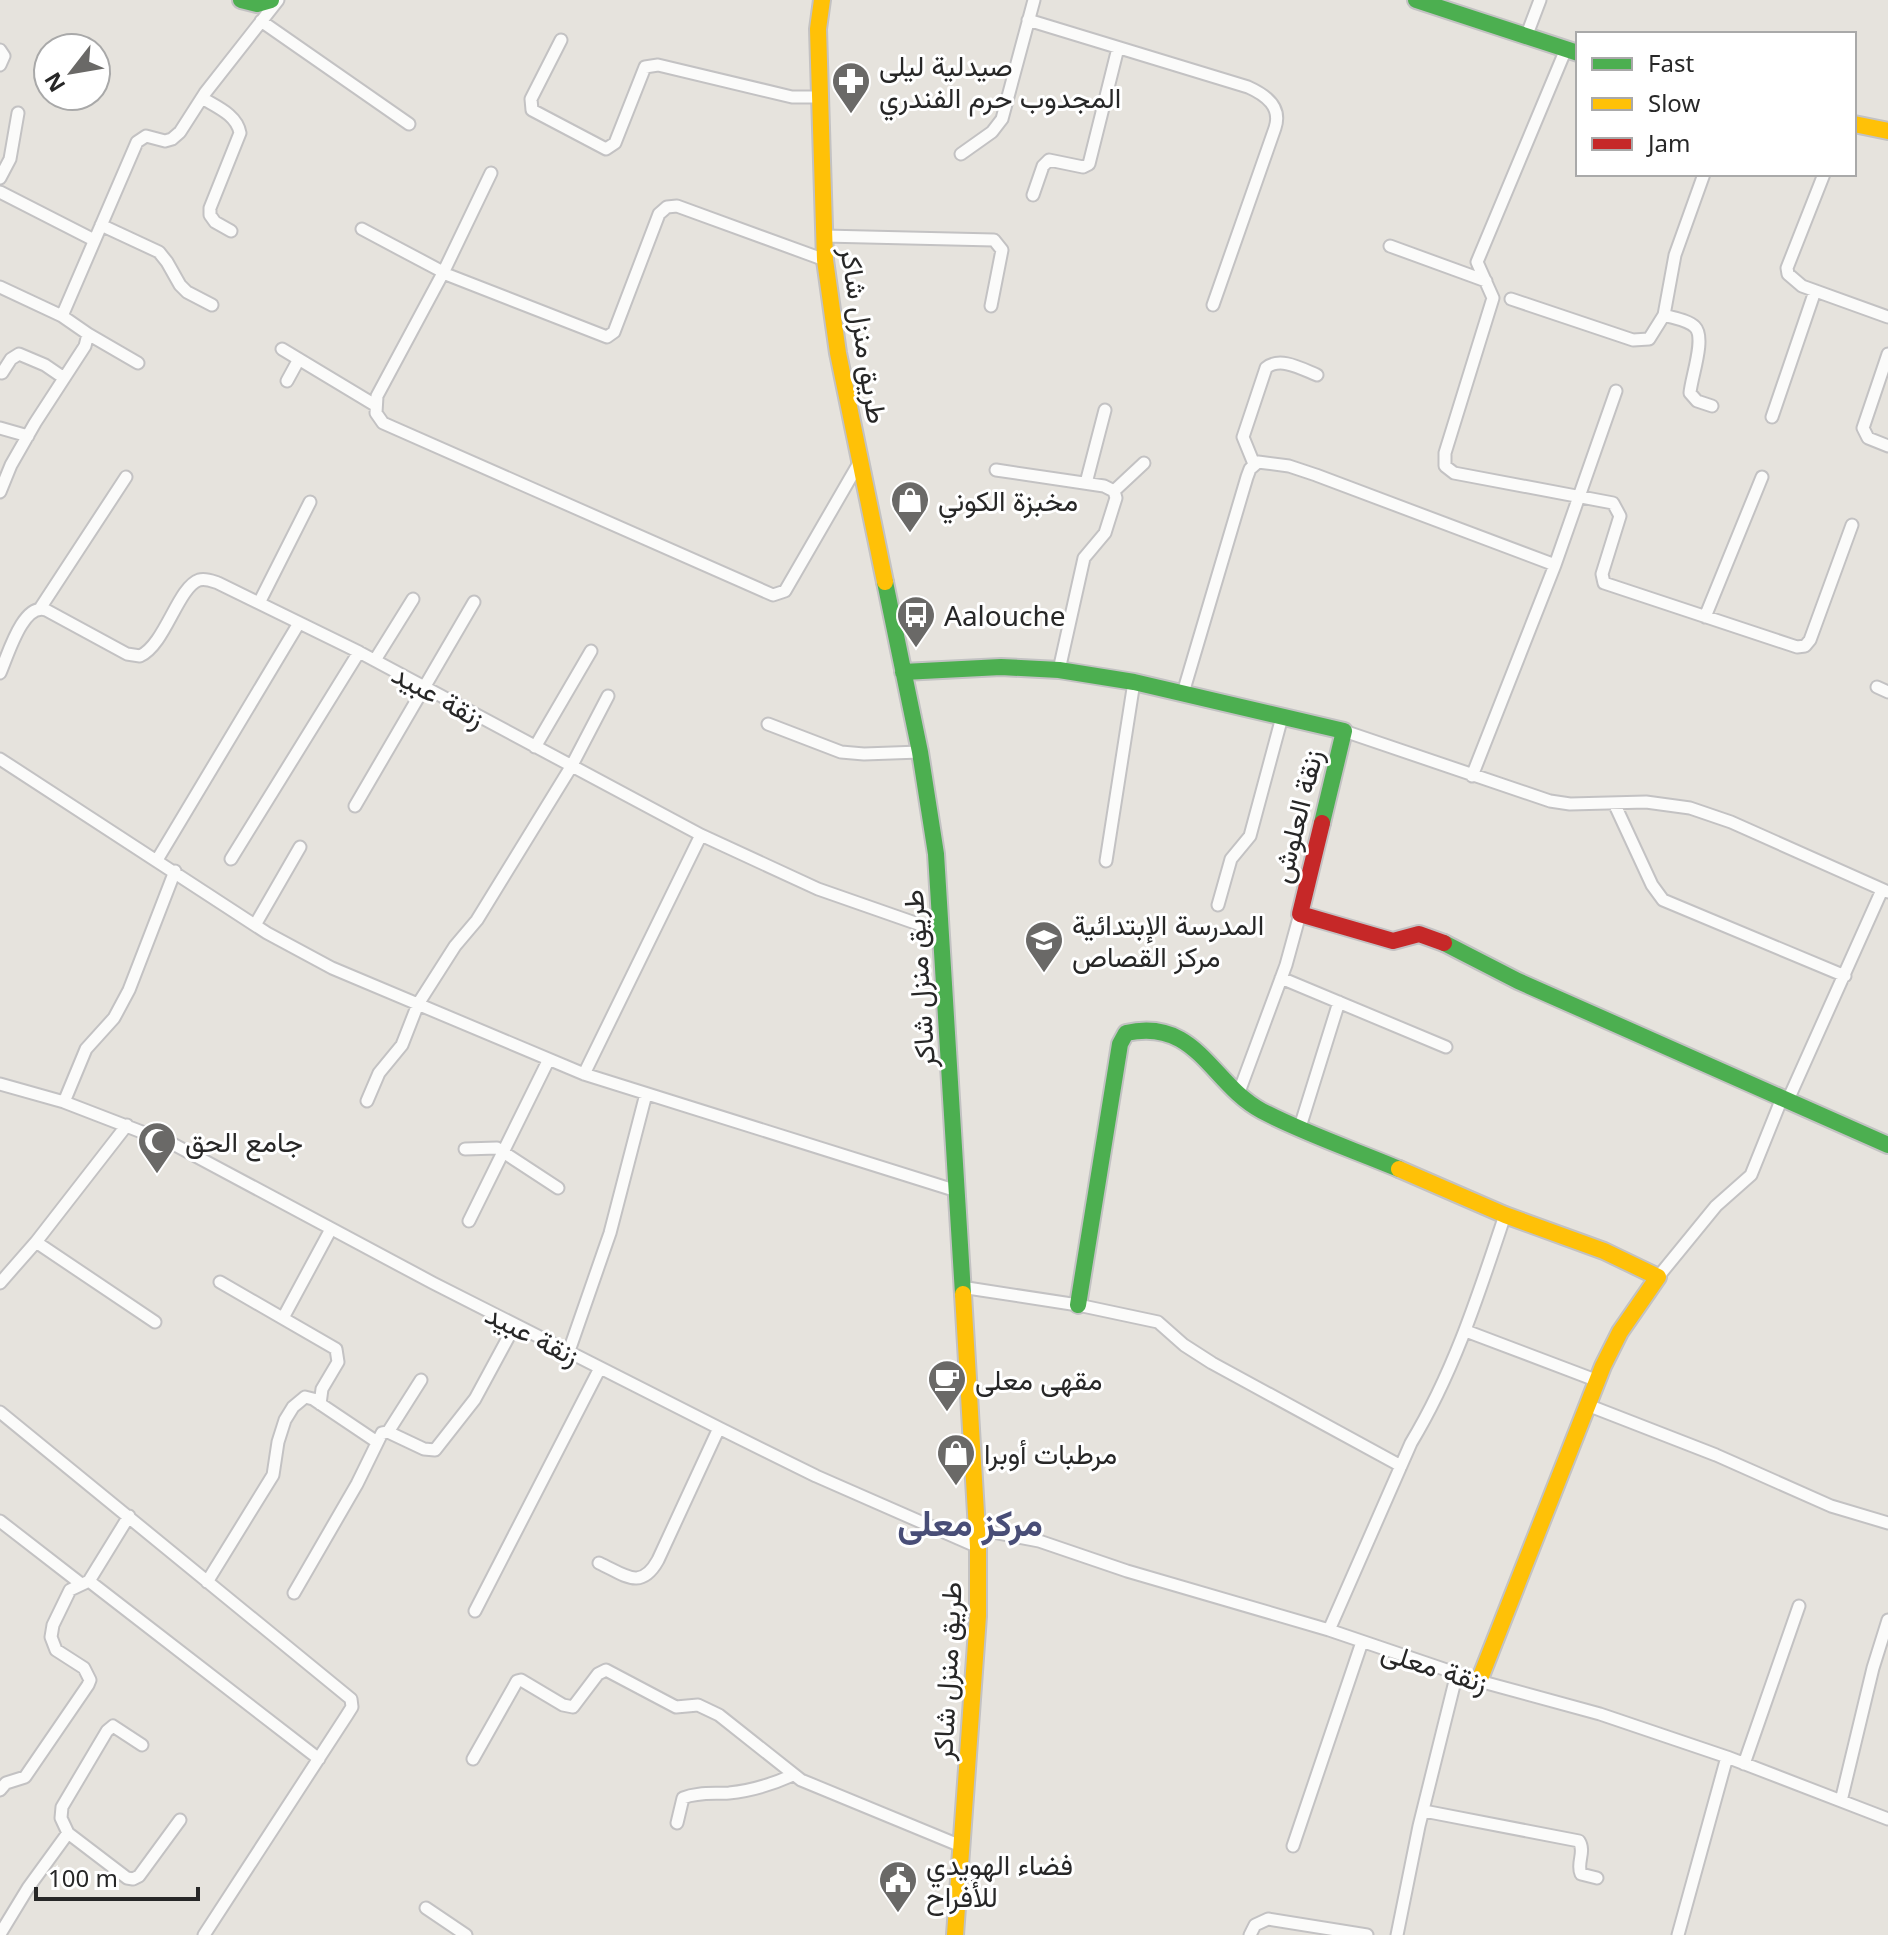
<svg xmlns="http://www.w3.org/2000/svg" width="1888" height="1935" font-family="'Noto Sans',Vazirmatn,sans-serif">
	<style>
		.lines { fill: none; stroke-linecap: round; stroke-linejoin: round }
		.street-casing { stroke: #c3c2c3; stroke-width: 15 }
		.fast-casing { stroke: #c3c2c3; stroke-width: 20 }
		.slow-casing { stroke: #c3c2c3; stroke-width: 20 }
		.jam-casing { stroke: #c3c2c3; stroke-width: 20 }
		.street { stroke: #fbfbfa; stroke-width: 11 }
		.fast { stroke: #4caf50; stroke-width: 16 }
		.slow { stroke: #ffc107; stroke-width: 16 }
		.jam { stroke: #c62828; stroke-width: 16 }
		.labels { text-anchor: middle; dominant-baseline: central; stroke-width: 6; stroke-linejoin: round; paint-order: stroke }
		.poi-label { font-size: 28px; fill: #272727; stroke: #fff; text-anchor: start }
		.street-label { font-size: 28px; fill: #272727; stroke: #fff }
		.district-label { font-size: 36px; font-weight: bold; fill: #494e77; stroke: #fff }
	</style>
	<rect width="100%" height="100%" fill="#e6e3dd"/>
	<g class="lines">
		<!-- street casing -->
		<g class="street-casing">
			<path id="street" d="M1028,20L1248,87C1266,95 1282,107 1275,128L1213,305
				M261,21L409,124
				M1526,37L1540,0
				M561,40L531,99L532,110L606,149L615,143L645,67L658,65L792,97H821
				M1566,49L1477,262L1493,298L1445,453V466L1454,473L1613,503L1620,516L1602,574L1604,583L1797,647L1805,646L1810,640L1852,525
				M0,50L4,56L0,65
				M202,98C217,107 237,115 240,133L210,208V215L215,222L231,231
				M961,154L992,132L1002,119L1034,0
				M491,173L443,273L377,396L376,413L383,423L773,595L785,591L859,463
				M1824,174L1787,268L1788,274L1802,286L1888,317
				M0,178L10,159L18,113
				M0,192L94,240
				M1033,195L1043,166L1049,160L1083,167L1089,164L1118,48
				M101,225L159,252L167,262L180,285L187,292L212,305
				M362,229L443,272
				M824,236L994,240L1002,250L991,306
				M1390,246L1486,281
				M443,273L607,337L614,332L659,214L667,207L677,206L825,260
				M0,287L62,316L88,334L85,346L35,423L11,465L0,492
				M1511,299L1633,340L1649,339L1664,315L1675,255L1704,174
				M1664,315C1673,318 1688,320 1695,327C1706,338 1691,378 1690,393L1697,401L1712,406
				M62,316L137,142L146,136L165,141L172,139L180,132L205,93L278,0
				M88,334L138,363
				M282,349L375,405
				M1888,354L1863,428L1868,438L1888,446
				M2,373L11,359L19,354L45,365L64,378
				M287,381L299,359
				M1772,417L1815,291
				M0,428L28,436
				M1254,464L1243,437L1266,368C1280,356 1302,369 1317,375
				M996,470L1104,486L1114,491
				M1086,483L1105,410
				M259,603L310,502
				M41,607L126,477
				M1705,617L1762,477
				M375,660L413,599
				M1059,670L1084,558L1105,533L1116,498L1114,491L1144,463
				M0,673C8,655 23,602 46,610L127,654L140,656C165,645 178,587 199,580C206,578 212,581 218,583L359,652L701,835L818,889L941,932
				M1877,687L1888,692
				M1183,693L1247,477L1250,469L1258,462L1289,466L1316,475L1555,565
				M768,724L841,752L864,754L920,752
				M1344,731L1550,801L1570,804L1646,802L1690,808L1731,822L1888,892
				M535,747L591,651
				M0,759L267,933L332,968L584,1074L957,1191
				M1472,776L1555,565L1616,391
				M1614,803L1652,885L1663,900L1845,976
				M355,806L474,602
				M231,859L359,652
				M157,860L299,623
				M1106,861L1134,682
				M1218,905L1231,859L1250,836L1282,717
				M255,925L300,847
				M1281,978L1446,1047
				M584,1074L701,835
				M0,1084L64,1102L173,1144L433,1283L719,1428L816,1476L978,1547
				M1239,1092L1286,965L1300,914
				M1788,1100L1882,890
				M367,1101L379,1073L402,1045L418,1004L455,946L477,920L571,767L608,696
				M64,1102L86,1049L114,1018L129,990L175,871
				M1300,1127L1339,1002
				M465,1149L497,1148L558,1188
				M469,1221L548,1061
				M36,1242L155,1322
				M1658,1277L1716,1206L1751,1175L1782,1098
				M220,1282L336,1349L338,1362L322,1389L320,1404
				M0,1283L36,1242L127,1125
				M961,1287L1078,1305L1158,1322L1184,1345L1212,1363L1401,1466
				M283,1318L331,1229
				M1466,1331L1598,1381
				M569,1351L610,1233L646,1094
				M1590,1406L1716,1455L1831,1506L1888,1523
				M0,1412L351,1699L352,1707L347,1715L204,1935
				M388,1432L421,1380
				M0,1521L80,1583
				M977,1529L1039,1541L1127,1571L1329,1630L1479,1681L1600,1714L1727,1757L1888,1819
				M599,1563C625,1575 641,1591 658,1560L719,1428
				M89,1581L319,1759
				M207,1582L273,1475L278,1442L285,1420L293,1407L305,1397L313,1399L377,1442
				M294,1593L357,1484L382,1433L388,1432L424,1449L435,1450L475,1399L515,1325
				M475,1611L600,1368
				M1329,1630L1411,1443C1454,1372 1479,1293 1505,1215
				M473,1759L517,1681L521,1680L563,1705L573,1707L598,1674L606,1670L676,1707L698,1705L719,1715L801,1780L961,1846
				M1744,1764L1799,1606
				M0,1790L6,1783L25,1777L88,1685L90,1680L84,1668L56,1650L51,1637L53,1625L70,1590L89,1581L129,1516
				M1841,1801L1873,1668L1888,1620
				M1424,1811L1579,1841C1586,1852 1576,1863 1581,1874L1597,1878
				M677,1823L683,1798C697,1792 713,1794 729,1793C750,1791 773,1784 793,1775
				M68,1833L127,1878L133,1879L139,1876L180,1820
				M1293,1846L1362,1642
				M426,1908L466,1935
				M0,1934L28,1888L68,1833L61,1818L62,1807L107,1731L113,1726L142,1745
				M1250,1935L1255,1925L1268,1919L1367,1935
				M1397,1935L1419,1826L1457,1673
				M1678,1935L1727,1757"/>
		</g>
		<!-- fast casing -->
		<g class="fast-casing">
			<path id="fast" d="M241,0L257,4L271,0
				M1416,0L1578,53
				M885,582L920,752L936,854L963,1294
				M903,672L1001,667L1059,670L1134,682L1344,731L1322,823
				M1444,943L1518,981L1888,1145
				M1078,1305L1120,1044L1126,1033C1197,1017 1211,1084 1262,1111C1306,1134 1354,1150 1399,1169"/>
		</g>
		<!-- slow casing -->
		<g class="slow-casing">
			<path id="slow" d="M822,0L818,29L825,260L838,353L885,582
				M1854,124L1888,131
				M1399,1169L1505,1215L1604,1251L1658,1277L1620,1332L1603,1366L1479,1681
				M955,1935L978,1616V1547L963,1294"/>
		</g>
		<!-- jam casing -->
		<g class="jam-casing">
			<path id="jam" d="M1322,823L1300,914L1393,941L1419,934L1444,943"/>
		</g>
		<!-- street -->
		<use href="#street" class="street"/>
		<!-- fast -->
		<use href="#fast" class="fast"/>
		<!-- slow -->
		<use href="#slow" class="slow"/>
		<!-- jam -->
		<use href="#jam" class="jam"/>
	</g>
	<!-- icons -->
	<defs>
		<g id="pharmacy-pin" transform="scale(2)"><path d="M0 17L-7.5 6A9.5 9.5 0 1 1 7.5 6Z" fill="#6a6967" stroke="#fff"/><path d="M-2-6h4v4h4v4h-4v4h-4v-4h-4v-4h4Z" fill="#fff"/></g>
		<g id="shop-pin" transform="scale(2)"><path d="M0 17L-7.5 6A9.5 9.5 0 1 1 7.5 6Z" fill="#6a6967" stroke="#fff"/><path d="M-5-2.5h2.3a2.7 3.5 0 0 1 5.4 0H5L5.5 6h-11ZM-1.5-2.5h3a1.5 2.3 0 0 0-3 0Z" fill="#fff"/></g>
		<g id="bus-pin" transform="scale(2)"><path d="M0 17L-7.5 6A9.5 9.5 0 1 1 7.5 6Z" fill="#6a6967" stroke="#fff"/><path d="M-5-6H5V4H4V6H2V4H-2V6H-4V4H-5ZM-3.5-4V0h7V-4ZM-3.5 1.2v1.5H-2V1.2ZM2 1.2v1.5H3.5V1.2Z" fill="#fff"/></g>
		<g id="school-pin" transform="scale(2)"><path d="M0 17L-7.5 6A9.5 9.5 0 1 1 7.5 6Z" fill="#6a6967" stroke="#fff"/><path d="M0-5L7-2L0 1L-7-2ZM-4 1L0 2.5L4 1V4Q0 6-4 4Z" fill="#fff"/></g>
		<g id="mosque-pin" transform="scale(2)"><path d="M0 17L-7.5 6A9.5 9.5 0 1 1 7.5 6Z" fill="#6a6967" stroke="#fff"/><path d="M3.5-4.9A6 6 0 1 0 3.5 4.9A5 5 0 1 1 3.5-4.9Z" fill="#fff"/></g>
		<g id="cafe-pin" transform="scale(2)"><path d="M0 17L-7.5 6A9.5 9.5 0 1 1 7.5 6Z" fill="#6a6967" stroke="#fff"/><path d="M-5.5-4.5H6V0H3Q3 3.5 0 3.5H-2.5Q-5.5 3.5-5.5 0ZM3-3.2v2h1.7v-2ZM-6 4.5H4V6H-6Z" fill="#fff"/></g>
		<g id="civic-pin" transform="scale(2)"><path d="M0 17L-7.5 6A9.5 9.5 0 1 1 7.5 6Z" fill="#6a6967" stroke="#fff"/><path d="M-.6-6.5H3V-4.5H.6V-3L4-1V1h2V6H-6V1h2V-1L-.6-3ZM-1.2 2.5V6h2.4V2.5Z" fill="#fff"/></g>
	</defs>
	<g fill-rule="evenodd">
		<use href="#pharmacy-pin" x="851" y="81"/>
		<use href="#shop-pin" x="910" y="500"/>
		<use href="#bus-pin" x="916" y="615"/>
		<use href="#school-pin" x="1044" y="940"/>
		<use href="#mosque-pin" x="157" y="1141"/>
		<use href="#cafe-pin" x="947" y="1379"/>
		<use href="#shop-pin" x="956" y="1453"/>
		<use href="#civic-pin" x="898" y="1880"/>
	</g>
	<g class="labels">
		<!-- poi labels -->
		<g class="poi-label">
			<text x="879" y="65">صيدلية ليلى<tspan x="879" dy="32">المجدوب حرم الفندري</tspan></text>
			<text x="938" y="500">مخبزة الكوني</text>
			<text x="944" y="615">Aalouche</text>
			<text x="1072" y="924">المدرسة الإبتدائية<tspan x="1072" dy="32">مركز القصاص</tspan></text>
			<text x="185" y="1141">جامع الحق</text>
			<text x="975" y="1379">مقهى معلى</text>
			<text x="984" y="1453">مرطبات أوبرا</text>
			<text x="926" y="1864">فضاء الهويدي<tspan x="926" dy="32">للأفراح</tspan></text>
		</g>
		<!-- street labels -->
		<g class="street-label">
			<text transform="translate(865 335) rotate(81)">طريق منزل شاكر</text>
			<text transform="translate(439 695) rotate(29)">زنقة عبيد</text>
			<text transform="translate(1296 816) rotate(-76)">زنقة العلوش</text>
			<text transform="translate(918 979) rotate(-94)">طريق منزل شاكر</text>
			<text transform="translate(533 1334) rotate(27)">زنقة عبيد</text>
			<text transform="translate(1435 1666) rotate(18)">زنقة معلى</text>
			<text transform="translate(946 1671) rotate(-87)">طريق منزل شاكر</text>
		</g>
		<!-- district labels -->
		<g class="district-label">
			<text x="970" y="1522">مركز معلى</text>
		</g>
	</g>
	<!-- legend -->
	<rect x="1576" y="32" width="280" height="144" fill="#ffffff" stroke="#a9a9a9" stroke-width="2"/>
	<rect x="1592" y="58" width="40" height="12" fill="#4caf50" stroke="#a9a9a9" stroke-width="2"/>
	<text x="1648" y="72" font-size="24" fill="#272727">Fast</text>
	<rect x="1592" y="98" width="40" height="12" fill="#ffc107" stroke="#a9a9a9" stroke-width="2"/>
	<text x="1648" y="112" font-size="24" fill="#272727">Slow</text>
	<rect x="1592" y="138" width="40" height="12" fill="#c62828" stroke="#a9a9a9" stroke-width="2"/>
	<text x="1648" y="152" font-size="24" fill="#272727">Jam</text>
	<!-- north arrow -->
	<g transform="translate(72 72) rotate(239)"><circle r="38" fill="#ffffff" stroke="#a9a9a9" stroke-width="2"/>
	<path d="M0-6L14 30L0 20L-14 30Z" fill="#6a6967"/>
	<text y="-12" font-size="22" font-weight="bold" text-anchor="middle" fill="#272727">N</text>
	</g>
	<!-- scale -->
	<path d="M36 1887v12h162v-12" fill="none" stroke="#272727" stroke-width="4"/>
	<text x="48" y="1887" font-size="24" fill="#272727" stroke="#ffffff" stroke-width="6" paint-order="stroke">100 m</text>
</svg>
